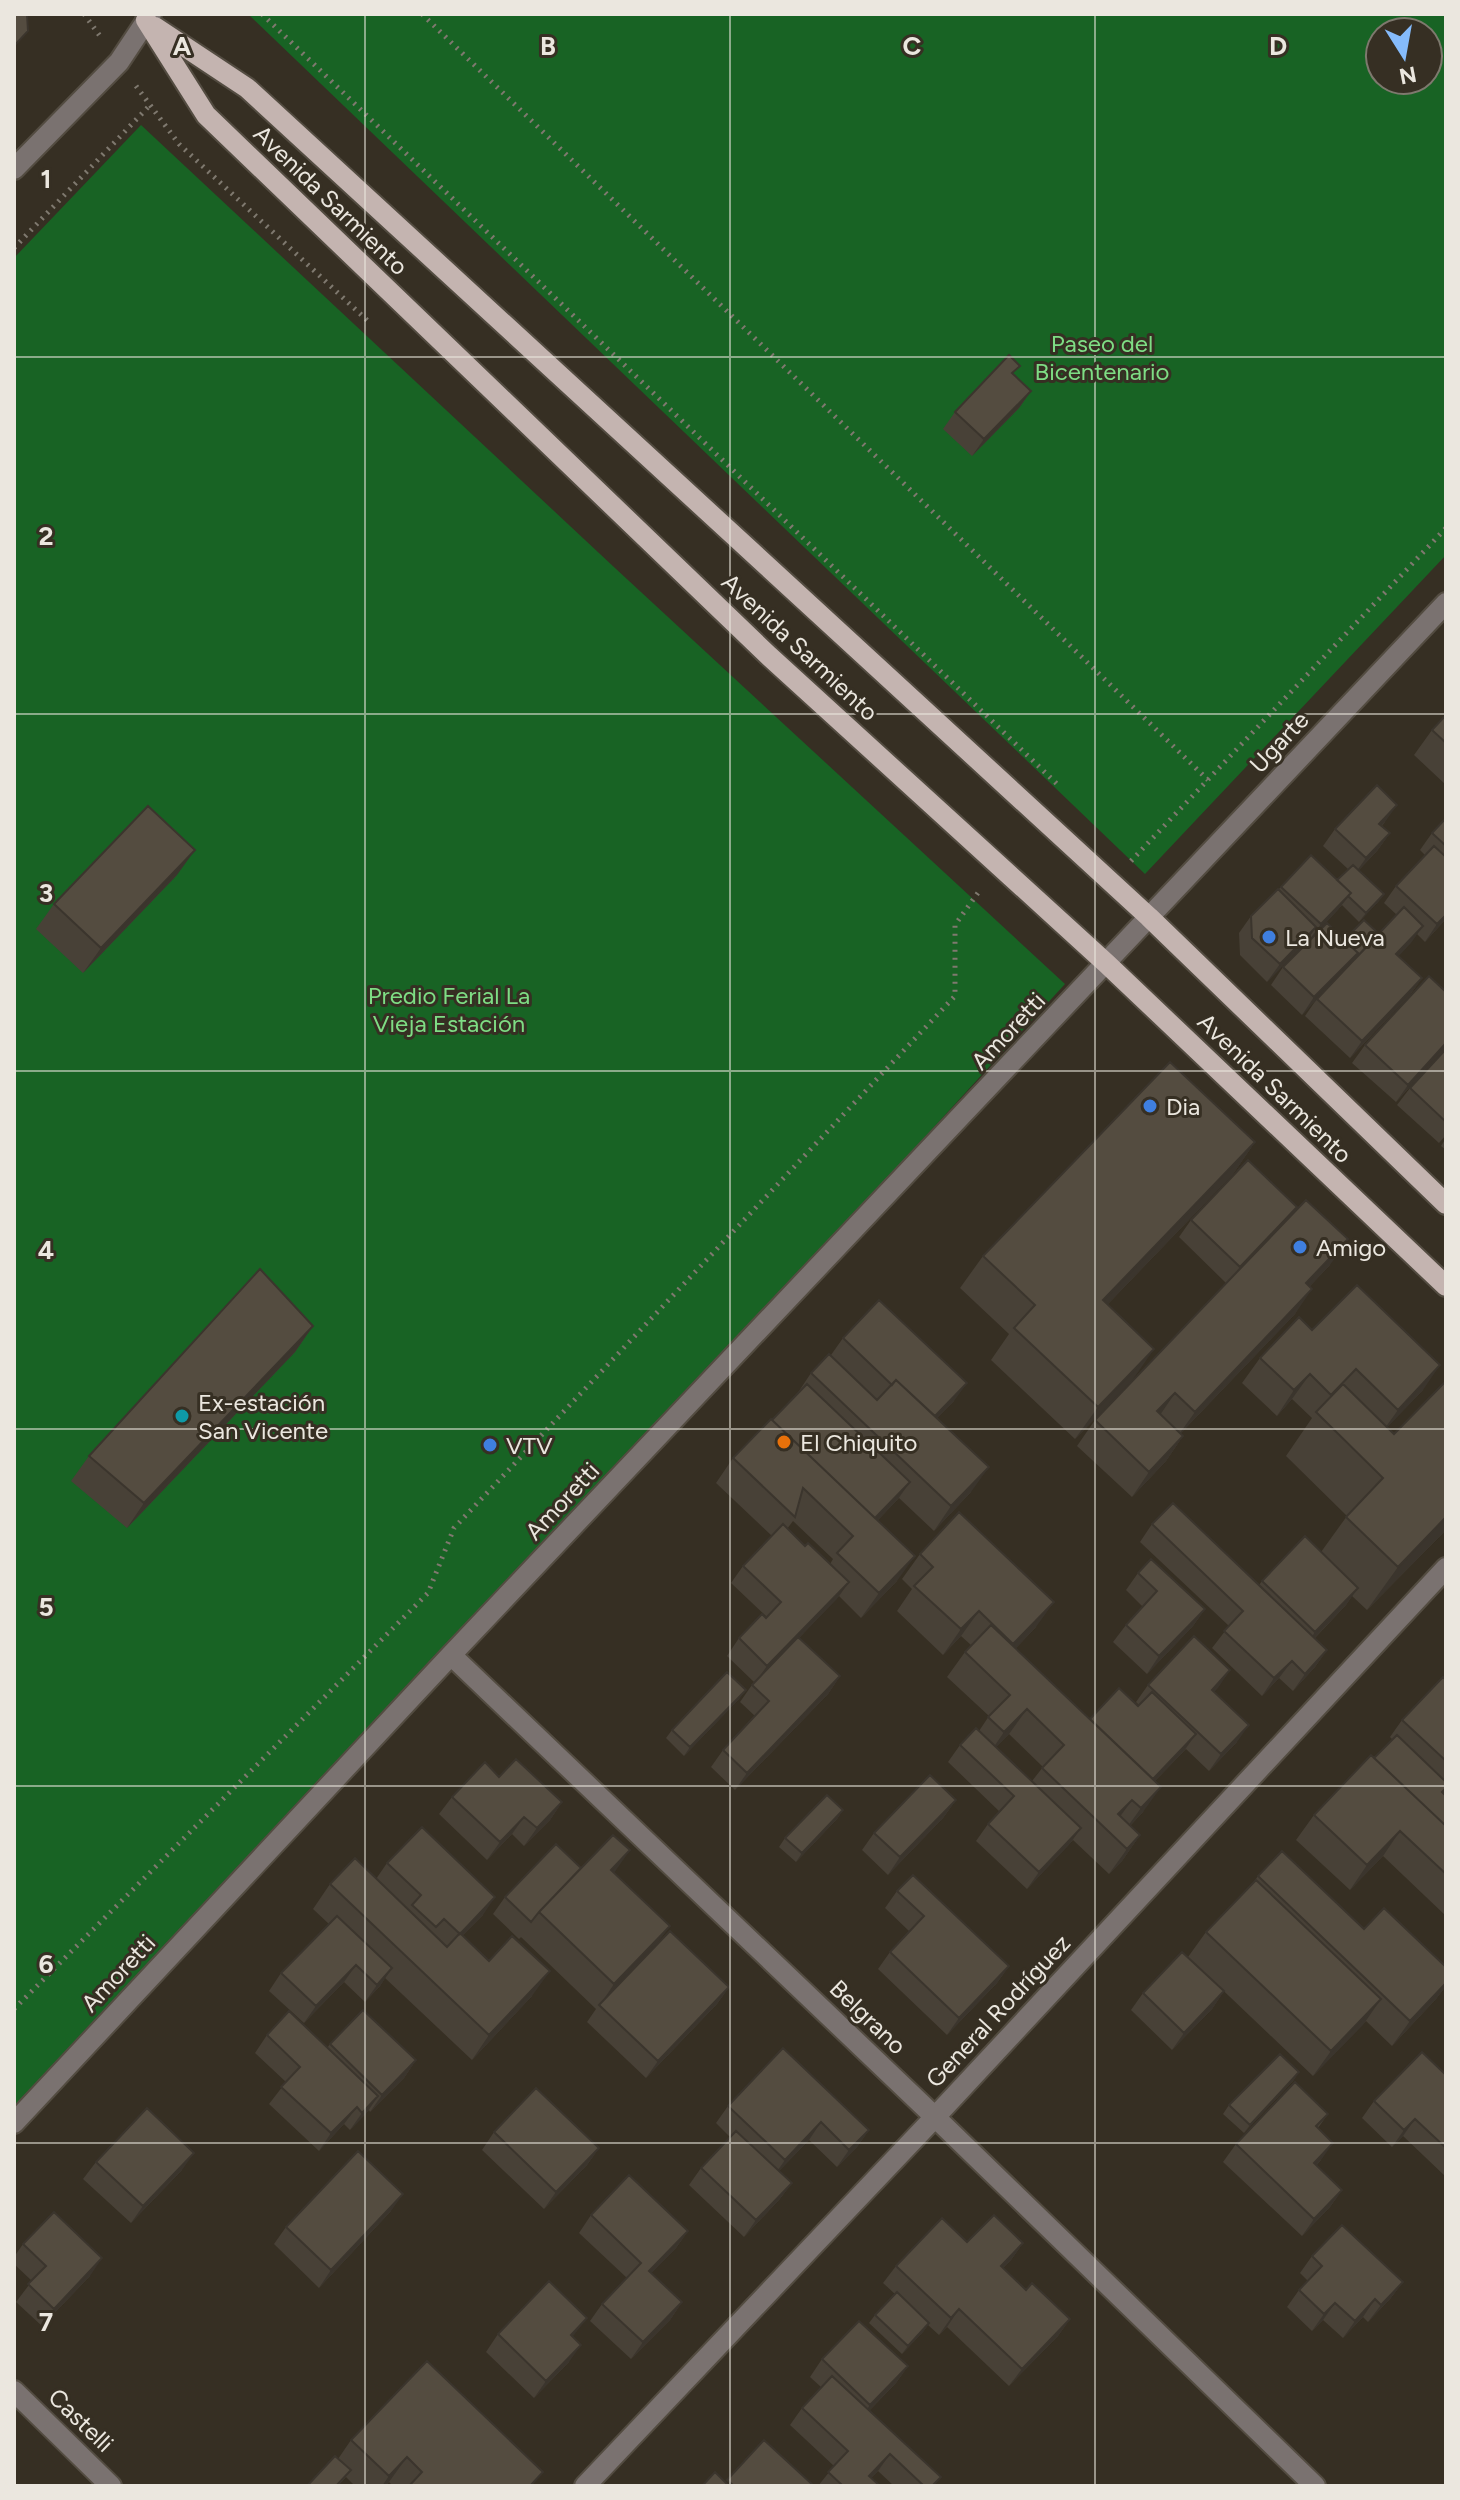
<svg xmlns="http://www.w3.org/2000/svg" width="1460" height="2500" font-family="Figtree,sans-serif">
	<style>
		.green { fill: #186324; fill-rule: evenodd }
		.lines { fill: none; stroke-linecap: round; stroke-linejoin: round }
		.minor-casing { stroke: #534c41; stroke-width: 24 }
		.major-casing { stroke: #534c41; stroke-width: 24 }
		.path { stroke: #7f796f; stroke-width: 5; stroke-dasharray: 2 6; stroke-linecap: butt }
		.minor { stroke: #7a7270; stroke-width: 20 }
		.major { stroke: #c4b4b0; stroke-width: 20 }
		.wall { fill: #484137; fill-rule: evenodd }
		.shaded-wall { fill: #3b352d }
		.building { fill: #544c40; stroke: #3b352d; stroke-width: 2 }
		.grid { fill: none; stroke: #ebe7df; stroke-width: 2; stroke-opacity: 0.55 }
		.shop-dot { fill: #3f7fe0; stroke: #362f23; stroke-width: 3 }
		.culture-dot { fill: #0f9aa8; stroke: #362f23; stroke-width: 3 }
		.food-dot { fill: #e8710a; stroke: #362f23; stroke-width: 3 }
		.labels { text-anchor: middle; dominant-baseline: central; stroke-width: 6; stroke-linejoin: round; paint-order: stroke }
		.street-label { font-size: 24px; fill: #ebe7df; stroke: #362f23 }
		.park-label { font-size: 24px; fill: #7edd84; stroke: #362f23 }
		.poi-label { font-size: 24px; fill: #ebe7df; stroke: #362f23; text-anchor: start }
		.grid-label { font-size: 26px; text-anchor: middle; font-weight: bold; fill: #ebe7df; stroke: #362f23; stroke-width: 6; stroke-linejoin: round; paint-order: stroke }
	</style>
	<rect width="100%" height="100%" fill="#362f23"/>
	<!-- green -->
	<path class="green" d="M248,14H1446V555L1145,874ZM1380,32H1428V80H1380Z
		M141,125L615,568L1065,984L451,1655L14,2108V258Z"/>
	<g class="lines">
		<!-- minor casing -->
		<g class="minor-casing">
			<path id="minor" d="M14,169L119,62L151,14
				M451,1655L935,2117L1315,2486
				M14,2123L451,1655L1446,603
				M14,2391L111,2486
				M585,2486L935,2117L1446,1568"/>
		</g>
		<!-- major casing -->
		<g class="major-casing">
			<path id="major" d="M146,20L206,115L769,656L1107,964L1446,1286
				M155,27L247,88L1149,917L1446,1204"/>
		</g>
		<!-- path -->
		<path class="path" d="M84,14L100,36
			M262,14L1057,784
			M422,14L1208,780
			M136,86L179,144L370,323
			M14,248L151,104
			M1131,861L1446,528
			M14,2009L428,1593L454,1528L955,996V925L980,890"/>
		<!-- minor -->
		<use href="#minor" class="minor"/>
		<!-- major -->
		<use href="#major" class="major"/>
	</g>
	<!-- wall -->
	<path class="wall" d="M1014,374L1031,391L1019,408L972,456L943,429L955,412Z
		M1446,715V785L1414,755L1432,730Z
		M1446,818V919L1425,942L1417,934L1398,956L1422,978L1410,995L1350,1058L1305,1016L1316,1000L1302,1015L1271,985L1283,967L1344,940L1379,934L1397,915L1384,903L1396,886L1425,855L1420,850L1432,833Z
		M1385,822L1382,826L1390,833L1377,851L1359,870L1384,894L1378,902L1359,922L1342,905L1308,942L1307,940L1267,982L1240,955L1239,933L1251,916L1281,887L1337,880L1348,869L1323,846L1335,829Z
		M177,875L83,973L36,929L54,904Z
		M1446,992V1048L1396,1102L1352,1063L1365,1045Z
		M1446,1049V1135L1439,1143L1397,1105L1410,1088Z
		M1446,1138V1150L1441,1146Z
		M1255,1142L1233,1174L1108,1304L1132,1381L1075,1439L991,1360L1009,1334L960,1288L983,1256Z
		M1291,1216L1330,1265L1310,1286L1295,1314L1180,1434L1183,1436L1166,1461L1132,1497L1077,1446L1095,1420L1226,1283L1179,1237L1191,1220Z
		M313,1326L295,1352L127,1528L71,1481L89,1456Z
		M1312,1330L1423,1390L1387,1427L1446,1530L1367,1610L1352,1596L1346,1605L1315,1638L1327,1650L1315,1667L1293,1691L1279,1678L1262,1696L1212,1648L1229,1626L1140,1542L1152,1524L1259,1585L1262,1581L1321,1552L1347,1516L1286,1456L1312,1418L1292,1399L1277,1416L1242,1383L1260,1358Z
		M843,1338L954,1401L937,1418L971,1492L934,1531L899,1498L878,1520L897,1581L861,1618L839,1596L799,1638L840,1676L828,1694L735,1790L711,1767L723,1750L755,1716L740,1702L754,1682L727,1656L739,1638L767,1617L731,1583L743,1566L772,1536L716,1483L733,1458L797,1394L811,1373L831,1355ZM793,1521L833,1559L830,1564L805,1546L787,1529Z
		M920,1554L1036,1627L1015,1649L1090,1719L1138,1706L1139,1705L1136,1702L1148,1685L1230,1670L1214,1692L1237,1742L1209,1771L1186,1749L1155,1781L1143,1812L1130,1826L1140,1835L1122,1861L1109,1874L1073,1840L1027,1889L976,1841L988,1824L1000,1812L948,1762L960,1745L979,1731L989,1716L947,1677L965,1652L971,1645L961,1636L943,1655L897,1611L912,1589L902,1579ZM1009,1734L1043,1767L1032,1781L996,1747Z
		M1138,1573L1205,1609L1193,1626L1147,1674L1113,1642L1126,1625L1143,1607L1126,1590Z
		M1446,1678V1790L1443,1793L1446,1796V1916L1383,1856L1350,1890L1296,1840L1314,1815L1374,1758L1393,1740L1390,1737L1402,1720Z
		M740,1698L684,1756L666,1738L672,1730Z
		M499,1777L562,1802L550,1820L524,1846L512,1834L487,1860L439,1814L452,1797Z
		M956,1800L943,1818L888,1875L862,1850L874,1833Z
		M843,1810L837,1819L796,1862L779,1847L785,1838Z
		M387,1863L483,1915L462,1936L489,1961L532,1996L472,2060L385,1978L380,1986L365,2002L344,1982L304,2023L269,1991L281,1973L329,1924L313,1909L330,1884L376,1879Z
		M581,1868L614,1873L655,1947L729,1987L717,2004L646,2078L587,2022L596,2009L521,1937L522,1936L519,1939L493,1914L505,1897Z
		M1258,1876L1364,1929L1446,1967V1986L1436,1999L1392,2046L1366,2021L1313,2076L1188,1957L1206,1932L1253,1883Z
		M897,1891L1009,1966L997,1983L947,2035L878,1969L890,1952L909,1931L885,1908Z
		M1224,1991L1212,2009L1172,2050L1131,2010L1143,1993Z
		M267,2035L327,2048L330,2044L416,2060L404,2078L370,2112L369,2110L350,2130L344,2124L319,2151L269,2104L286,2082L255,2053Z
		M1299,2072L1293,2081L1244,2133L1223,2114L1229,2105Z
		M1446,2075V2177L1403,2136L1392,2147L1362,2118L1374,2101Z
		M728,2106L869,2130L857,2147L837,2167L809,2140L779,2171L792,2183L779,2200L744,2237L689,2185L701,2168L730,2137L716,2123Z
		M1328,2114L1318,2128L1321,2160L1316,2166L1342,2190L1330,2207L1302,2236L1223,2162L1236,2144Z
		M494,2132L599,2148L587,2165L544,2209L482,2150Z
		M96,2162L182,2170L131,2223L83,2179Z
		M391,2211L319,2288L274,2244L286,2227Z
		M591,2215L688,2231L676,2248L651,2273L682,2302L670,2320L631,2359L590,2321L602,2304L627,2278L579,2233Z
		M967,2242L1023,2243L1011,2260L1003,2268L1026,2290L1070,2319L1058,2336L1009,2386L947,2327L939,2335L928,2325L923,2332L902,2354L869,2323L875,2315L895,2294L883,2283L896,2266Z
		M23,2244L90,2276L42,2326L16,2302L32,2281L14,2264V2257Z
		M1312,2256L1403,2282L1390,2299L1368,2322L1363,2317L1343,2338L1323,2320L1312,2331L1287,2307L1299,2290L1308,2281L1300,2273Z
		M498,2334L573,2337L569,2362L534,2398L486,2352Z
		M822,2359L908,2366L896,2383L869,2411L935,2486H894L878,2471L871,2478L880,2486H818L834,2466L790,2425L802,2408L821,2387L810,2377Z
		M351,2440L533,2486H393L389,2482L386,2486H355L346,2477L338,2486H307L338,2459Z"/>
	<!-- shaded-wall -->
	<path class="shaded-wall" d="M1031,391L1019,408L972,456L984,439Z
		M1397,805L1385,822L1367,841L1379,824Z
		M1390,833L1377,851L1354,875L1366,858Z
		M195,850L177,875L83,973L101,948Z
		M1351,893L1338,910L1308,942L1321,924Z
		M1384,894L1378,902L1359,922L1366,913Z
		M1446,915V919L1425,942L1437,924Z
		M1423,926L1411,943L1384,972L1396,954Z
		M1316,927L1304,945L1267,982L1280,964Z
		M1358,953L1346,970L1302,1015L1314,997Z
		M1422,978L1410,995L1350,1058L1362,1041Z
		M1446,1043V1048L1396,1102L1408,1085Z
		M1255,1142L1233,1174L1081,1332L1103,1300Z
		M1297,1207L1285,1224L1228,1284L1240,1267Z
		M1348,1239L1330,1265L1289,1308L1306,1283Z
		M1312,1289L1295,1314L1177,1437L1195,1412Z
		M313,1326L295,1352L127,1528L144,1503Z
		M1154,1349L1132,1381L1075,1439L1098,1407Z
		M1440,1365L1423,1390L1380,1435L1398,1410Z
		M1310,1374L1292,1399L1277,1416L1294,1390Z
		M967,1383L954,1401L918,1438L930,1421Z
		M1175,1393L1158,1418L1157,1411Z
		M1183,1436L1166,1461L1132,1497L1149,1472Z
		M989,1467L971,1492L934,1531L951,1506Z
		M910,1482L898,1499L859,1540L871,1523Z
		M1446,1517V1530L1367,1610L1398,1567Z
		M915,1556L897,1581L861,1618L879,1593Z
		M849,1582L837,1599L755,1683L767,1666Z
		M1358,1588L1346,1605L1303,1650L1315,1632Z
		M1054,1602L1036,1627L996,1669L1013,1644Z
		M1205,1609L1193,1626L1147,1674L1159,1656Z
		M979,1611L961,1636L943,1655L961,1629Z
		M1327,1650L1315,1667L1293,1691L1305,1674Z
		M1292,1661L1279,1678L1262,1696L1274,1678Z
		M1230,1670L1218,1688L1200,1707L1212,1690Z
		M840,1676L828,1694L735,1790L747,1773Z
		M746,1690L740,1698L684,1756L690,1747Z
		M1027,1709L1009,1734L987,1757L1004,1732Z
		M1249,1725L1237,1742L1209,1771L1221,1754Z
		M1196,1734L1184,1751L1137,1800L1149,1783Z
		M1161,1787L1143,1812L1123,1833L1141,1808Z
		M956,1800L943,1818L888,1875L900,1857Z
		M1132,1800L1114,1825L1118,1814Z
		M562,1802L550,1820L524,1846L537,1828Z
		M843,1810L837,1819L796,1862L802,1853Z
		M524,1817L512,1834L487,1860L500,1842Z
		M1081,1828L1069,1845L1027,1889L1039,1872Z
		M1400,1831L1383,1856L1350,1890L1367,1865Z
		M1140,1835L1122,1861L1109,1874L1127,1849Z
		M630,1850L612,1876L611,1870Z
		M495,1897L483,1915L447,1951L460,1934Z
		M670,1926L652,1951L600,2005L614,1984Z
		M356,1965L344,1982L304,2023L316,2006Z
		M1009,1966L997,1983L947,2035L959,2018Z
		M392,1968L380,1986L365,2002L377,1985Z
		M550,1971L532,1996L472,2060L489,2035Z
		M1446,1983V1986L1436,1999L1392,2046L1410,2021Z
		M729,1987L717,2004L646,2078L658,2061Z
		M1224,1991L1212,2009L1172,2050L1184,2033Z
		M1381,1999L1363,2025L1313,2076L1331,2051Z
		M416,2060L404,2078L370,2112L382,2095Z
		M1299,2072L1293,2081L1244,2133L1250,2125Z
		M378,2096L366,2114L350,2130L362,2113Z
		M357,2107L344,2124L319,2151L331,2133Z
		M1415,2119L1403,2136L1392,2147L1404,2130Z
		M821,2122L809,2140L773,2177L785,2160Z
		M869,2130L857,2147L837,2167L849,2150Z
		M1333,2143L1321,2160L1302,2181L1314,2163Z
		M599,2148L587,2165L544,2209L556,2192Z
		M194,2153L182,2170L131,2223L143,2206Z
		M792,2183L779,2200L744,2237L756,2220Z
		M1342,2190L1330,2207L1302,2236L1314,2219Z
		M403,2194L391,2211L319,2288L331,2270Z
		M688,2231L676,2248L637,2288L649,2271Z
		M1023,2243L1011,2260L989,2283L1001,2266Z
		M102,2258L90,2276L42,2326L54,2309Z
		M1403,2282L1390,2299L1368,2322L1381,2305Z
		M1375,2299L1363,2317L1343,2338L1355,2321Z
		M682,2302L670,2320L631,2359L643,2342Z
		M1335,2303L1323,2320L1312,2331L1324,2314Z
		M959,2309L947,2327L939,2335L951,2318Z
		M587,2318L574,2335L558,2352L571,2335Z
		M1070,2319L1058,2336L1009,2386L1022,2369Z
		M929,2323L923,2332L902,2354L908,2346Z
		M581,2345L569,2362L534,2398L546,2381Z
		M908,2366L896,2383L858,2422L870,2405Z
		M890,2454L878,2471L864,2486L869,2476Z
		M407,2457L389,2482L386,2486H382L389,2476Z"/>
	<!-- building -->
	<path class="building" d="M14,14H27L28,31L14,46Z
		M1009,355L1020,366L1012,373L1031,391L984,439L955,412Z
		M1446,715V743L1432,730Z
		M1377,785L1397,805L1379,824L1390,833L1366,858L1335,829Z
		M148,806L195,850L101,948L54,904Z
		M1446,818V846L1432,833Z
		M1434,846L1446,857V915L1437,924L1396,886Z
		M1311,855L1351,893L1321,924L1281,887Z
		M1353,865L1384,894L1366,913L1348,896L1351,893L1337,880Z
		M1278,889L1316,927L1280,964L1252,938L1251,916Z
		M1404,907L1423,926L1396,954L1422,978L1362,1041L1317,999Z
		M1364,920L1379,934L1354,960L1358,953L1344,940Z
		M1327,923L1358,953L1314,997L1283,967Z
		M1429,976L1446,992V1043L1408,1085L1365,1045Z
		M1446,1049V1122L1410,1088Z
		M1170,1062L1255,1142L1103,1300L1154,1349L1098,1407L1014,1328L1035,1305L983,1256Z
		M1248,1160L1297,1207L1240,1267L1191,1220Z
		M1306,1200L1348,1239L1306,1283L1312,1289L1195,1412L1175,1393L1157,1411L1183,1436L1149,1472L1095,1420Z
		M260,1269L313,1326L144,1503L89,1456Z
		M1357,1285L1440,1365L1398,1410L1356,1369L1331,1395L1310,1374L1294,1390L1260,1358L1299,1317L1312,1330Z
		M879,1300L967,1383L935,1416L896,1380L892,1385L843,1338Z
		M829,1354L877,1400L896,1380L989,1467L951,1506L811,1373Z
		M1446,1381V1517L1398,1567L1346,1517L1383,1478L1316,1412L1343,1384L1394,1434Z
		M807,1384L910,1482L875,1518L772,1420Z
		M771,1419L915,1556L879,1593L837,1553L853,1536L803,1488L795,1517L733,1458Z
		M1173,1503L1327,1650L1305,1674L1292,1661L1274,1678L1224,1631L1243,1611L1152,1524Z
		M959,1512L1054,1602L1013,1644L979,1611L961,1629L914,1586L933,1567L920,1554Z
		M783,1524L805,1546L808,1543L849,1582L767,1666L739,1638L762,1614L766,1618L781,1602L743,1566Z
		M1305,1536L1358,1588L1315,1632L1262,1581Z
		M1151,1559L1205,1609L1159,1656L1126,1625L1157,1591L1138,1573Z
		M991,1625L1161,1787L1141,1808L1132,1800L1118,1814L1140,1835L1127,1849L1042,1768L1064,1745L1027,1709L1004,1732L988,1717L1010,1695L965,1652Z
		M1194,1636L1230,1670L1212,1690L1249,1725L1221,1754L1148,1685Z
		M798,1637L840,1676L747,1773L723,1750L769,1701L752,1685Z
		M727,1672L746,1690L690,1747L672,1730Z
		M1443,1677L1446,1680V1761L1402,1720Z
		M1119,1688L1138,1706L1152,1692L1196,1734L1153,1779L1090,1719Z
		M976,1728L1081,1828L1039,1872L988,1824L1014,1796L960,1745Z
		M1397,1735L1446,1782V1788L1442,1792L1446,1796V1826L1374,1758Z
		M1371,1755L1446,1826V1874L1400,1831L1367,1865L1314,1815Z
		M516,1759L562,1802L537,1828L524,1817L500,1842L452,1797L485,1762L499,1777Z
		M930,1775L956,1800L900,1857L874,1833Z
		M827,1795L843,1810L802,1853L785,1838Z
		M422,1827L495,1897L460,1934L444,1919L436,1927L412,1905L421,1895L387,1863Z
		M613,1835L630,1850L611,1870L670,1926L614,1984L539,1912Z
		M556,1844L581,1868L539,1912L531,1922L505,1897Z
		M1282,1851L1364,1929L1384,1908L1446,1967V1983L1410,2021L1258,1876Z
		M355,1858L447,1947L460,1933L489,1961L512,1936L550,1971L489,2035L330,1884Z
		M913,1875L1009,1966L959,2018L890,1952L924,1916L897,1891Z
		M1256,1880L1381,1999L1331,2051L1206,1932Z
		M337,1916L392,1968L377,1985L356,1965L316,2006L281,1973Z
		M670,1931L729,1987L658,2061L599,2005Z
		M1182,1952L1224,1991L1184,2033L1143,1993Z
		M363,2010L416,2060L382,2095L330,2044Z
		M289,2011L378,2096L362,2113L357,2107L331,2133L281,2087L300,2067L267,2035Z
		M783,2048L869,2130L849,2150L821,2122L785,2160L728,2106Z
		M1422,2052L1446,2075V2148L1415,2119L1404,2130L1374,2101Z
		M1280,2054L1299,2072L1250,2125L1229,2105Z
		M1295,2082L1328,2114L1316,2126L1333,2143L1314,2163L1342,2190L1314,2219L1236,2144Z
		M536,2088L599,2148L556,2192L494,2132Z
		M147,2108L194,2153L143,2206L96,2162Z
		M736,2131L792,2183L756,2220L701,2168Z
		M358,2151L403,2194L331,2270L286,2227Z
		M629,2175L688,2231L649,2271L682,2302L643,2342L602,2304L641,2263L591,2215Z
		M54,2212L102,2258L54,2309L28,2284L46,2266L23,2244Z
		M994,2215L1023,2243L1001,2266L1026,2290L1032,2283L1070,2319L1022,2369L959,2309L951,2318L896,2266L942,2218L967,2242Z
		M1342,2225L1403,2282L1381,2305L1375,2299L1355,2321L1335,2303L1324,2314L1299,2290L1322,2266L1312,2256Z
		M549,2281L587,2318L571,2335L581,2345L546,2381L498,2334Z
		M897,2292L929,2323L908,2346L875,2315Z
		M859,2321L908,2366L870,2405L822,2359Z
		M427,2361L543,2472L530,2486H409L422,2472L407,2457L389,2476L351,2440Z
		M832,2376L941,2477L932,2486H924L890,2454L869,2476L880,2486H843L828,2472L848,2451L802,2408Z
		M764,2440L814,2486H734L727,2480Z
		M335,2456L351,2470L336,2486H307Z
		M715,2472L729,2486H702Z"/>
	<!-- grid -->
	<path class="grid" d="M365,14V2486M730,14V2486M1095,14V2486M14,357H1446M14,714H1446M14,1071H1446M14,1429H1446M14,1786H1446M14,2143H1446"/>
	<!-- markers -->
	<g class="shop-dot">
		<circle cx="1269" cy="937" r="8"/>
		<circle cx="1150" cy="1106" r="8"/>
		<circle cx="1300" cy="1247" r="8"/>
		<circle cx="490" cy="1445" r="8"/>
	</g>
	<circle class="culture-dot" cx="182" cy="1416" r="8"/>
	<circle class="food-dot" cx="784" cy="1442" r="8"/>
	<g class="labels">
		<!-- street labels -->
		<g class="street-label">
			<text transform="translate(331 200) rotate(44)">Avenida Sarmiento</text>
			<text transform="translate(800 647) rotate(43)">Avenida Sarmiento</text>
			<text transform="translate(1279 742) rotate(-47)">Ugarte</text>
			<text transform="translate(1008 1031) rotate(-47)">Amoretti</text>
			<text transform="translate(1275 1088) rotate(44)">Avenida Sarmiento</text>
			<text transform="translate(562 1501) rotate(-47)">Amoretti</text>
			<text transform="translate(118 1973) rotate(-47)">Amoretti</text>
			<text transform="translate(998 2011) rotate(-47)">General Rodríguez</text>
			<text transform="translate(868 2017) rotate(44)">Belgrano</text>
			<text transform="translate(81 2420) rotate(44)">Castelli</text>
		</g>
		<!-- park labels -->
		<g class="park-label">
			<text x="1102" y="343">Paseo del<tspan x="1102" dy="28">Bicentenario</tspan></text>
			<text x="449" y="995">Predio Ferial La<tspan x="449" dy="28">Vieja Estación</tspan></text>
		</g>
		<!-- poi labels -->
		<g class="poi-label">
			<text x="1285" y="937">La Nueva</text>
			<text x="1166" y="1106">Dia</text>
			<text x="1316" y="1247">Amigo</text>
			<text x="198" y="1402">Ex-estación<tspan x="198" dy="28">San Vicente</tspan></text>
			<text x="800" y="1442">El Chiquito</text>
			<text x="506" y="1445">VTV</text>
		</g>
	</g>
	<g class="grid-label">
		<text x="182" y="55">A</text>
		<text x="548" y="55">B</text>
		<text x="912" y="55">C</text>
		<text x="1278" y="55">D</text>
		<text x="46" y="188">1</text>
		<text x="46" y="545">2</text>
		<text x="46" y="902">3</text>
		<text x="46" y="1259">4</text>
		<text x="46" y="1616">5</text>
		<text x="46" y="1973">6</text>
		<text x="46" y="2331">7</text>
	</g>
	<!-- border -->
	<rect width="1460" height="2500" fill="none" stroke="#ebe7df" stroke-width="32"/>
	<!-- north arrow -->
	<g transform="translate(1404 56) rotate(169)"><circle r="38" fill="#362f23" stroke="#7e796e" stroke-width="2"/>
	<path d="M0-6L14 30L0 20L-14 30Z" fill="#85bbfb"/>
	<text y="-12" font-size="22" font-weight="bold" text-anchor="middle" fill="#ebe7df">N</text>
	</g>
</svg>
